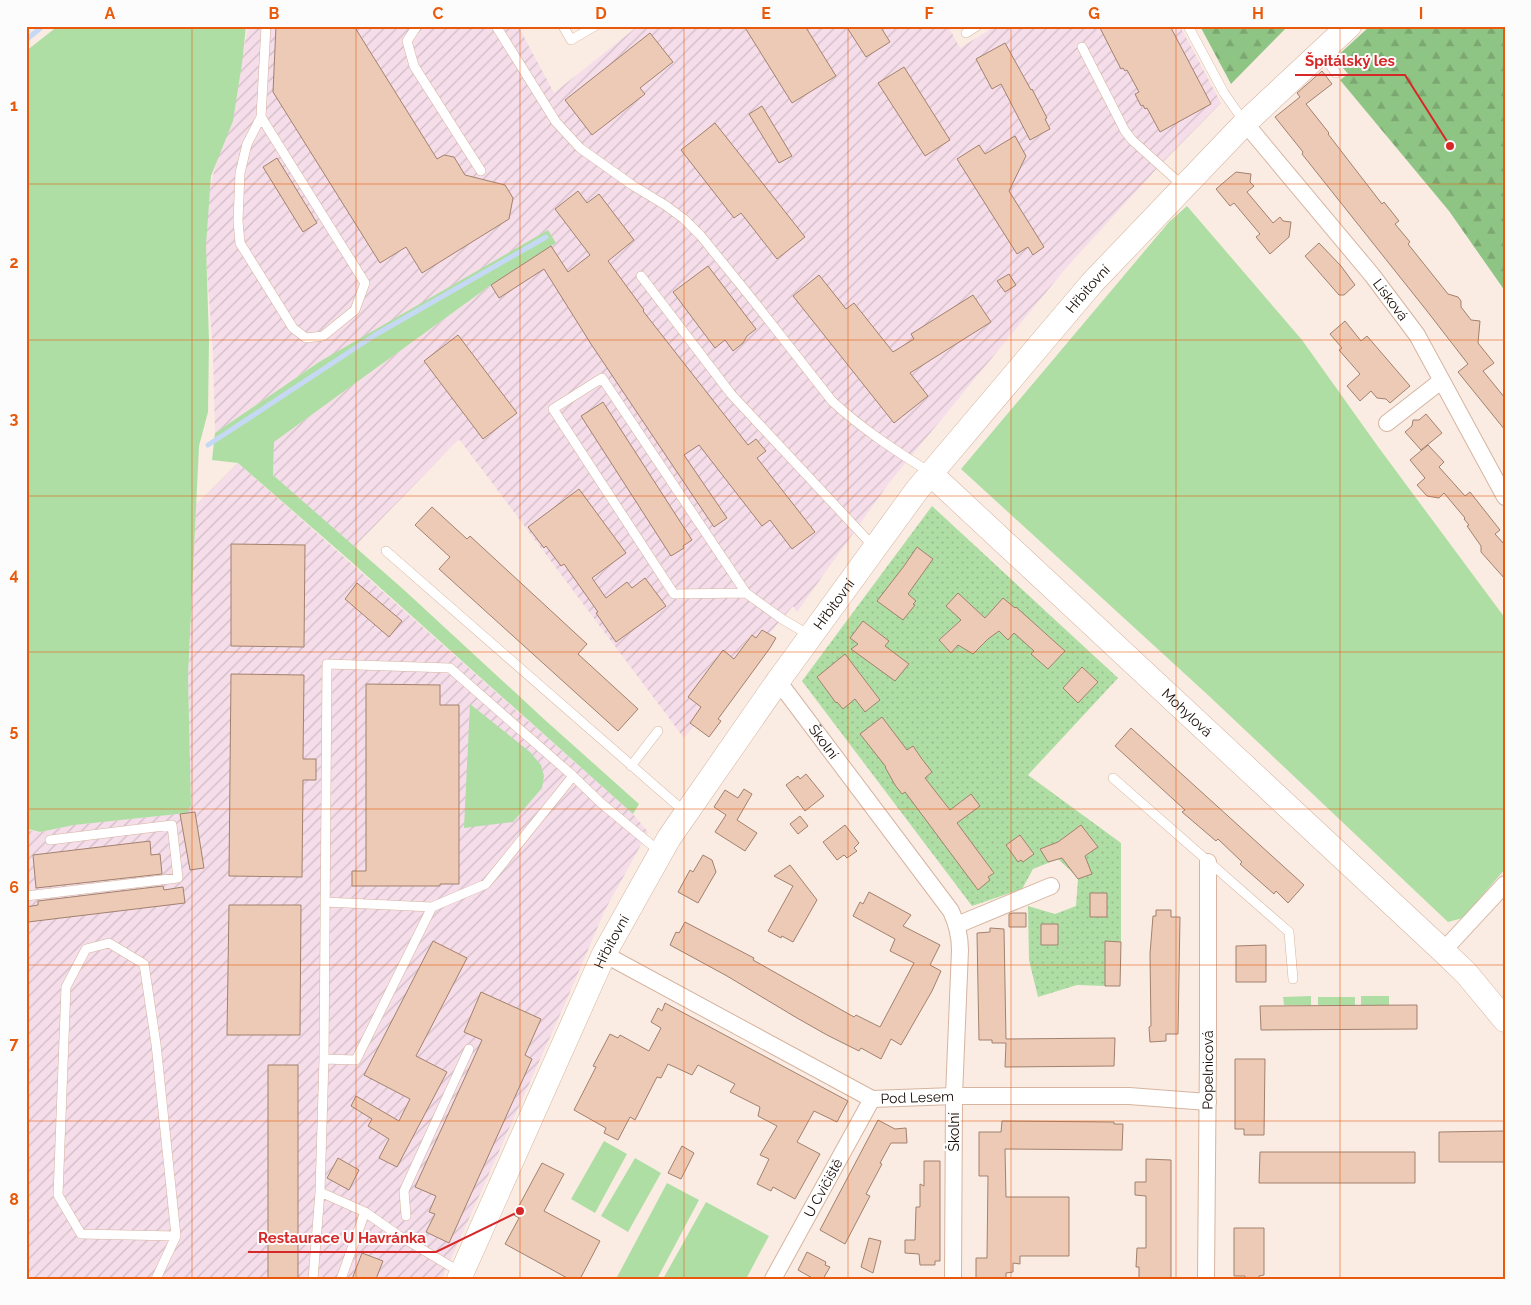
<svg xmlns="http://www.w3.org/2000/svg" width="1531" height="1305" font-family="Raleway,sans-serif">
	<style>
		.industrial { fill: url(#industrial-furrows) }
		.grass { fill: #afdea5 }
		.forest { fill: url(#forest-firs) }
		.garden { fill: url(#garden-dots) }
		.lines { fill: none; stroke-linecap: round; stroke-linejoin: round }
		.stream { stroke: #c5d9f4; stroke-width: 5 }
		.building { fill: #edcab5; stroke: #a2816e }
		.lane-casing { stroke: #d6b49f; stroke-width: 10 }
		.street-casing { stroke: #d6b49f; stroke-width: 18 }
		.secondary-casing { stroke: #d6b49f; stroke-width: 25 }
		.lane { stroke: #fff; stroke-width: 9 }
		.street { stroke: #fff; stroke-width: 16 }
		.secondary { stroke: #fff; stroke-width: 24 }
		.grid { fill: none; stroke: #e8590c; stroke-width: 1; stroke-opacity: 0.55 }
		.labels { text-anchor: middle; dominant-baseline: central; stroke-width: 4; stroke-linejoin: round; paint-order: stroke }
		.street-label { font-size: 14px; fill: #160b05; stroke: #fcfcfc }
		.leader { fill: none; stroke: #d62828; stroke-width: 2 }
		.callout-dot { fill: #d62828; stroke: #fcfcfc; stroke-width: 2 }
		.callout-label { font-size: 15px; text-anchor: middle; font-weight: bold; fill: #d62828; stroke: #fcfcfc; stroke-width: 4; stroke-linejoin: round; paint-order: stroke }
		.neatline { fill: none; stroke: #e8590c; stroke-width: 2 }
		.grid-label { font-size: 16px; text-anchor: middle; font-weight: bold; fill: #e8590c }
	</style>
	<defs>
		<pattern id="industrial-furrows" width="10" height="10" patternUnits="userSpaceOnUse" patternTransform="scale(1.25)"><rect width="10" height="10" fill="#f5dde9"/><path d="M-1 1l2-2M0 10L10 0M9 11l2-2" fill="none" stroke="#d1bcc6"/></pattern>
		<pattern id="forest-firs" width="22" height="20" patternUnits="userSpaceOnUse" patternTransform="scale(1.25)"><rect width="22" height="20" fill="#8fc584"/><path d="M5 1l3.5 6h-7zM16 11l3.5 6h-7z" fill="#7ba870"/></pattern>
		<pattern id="garden-dots" width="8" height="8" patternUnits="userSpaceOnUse" patternTransform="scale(1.25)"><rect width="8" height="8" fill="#afdea5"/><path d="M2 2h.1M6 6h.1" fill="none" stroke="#96bd8d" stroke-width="1.8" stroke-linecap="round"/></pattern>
	</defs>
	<rect width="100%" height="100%" fill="#faece3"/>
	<!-- industrial -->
	<path class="industrial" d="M248,26H518L554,93L638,26H948L960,48L996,26H1180L1221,103L1160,165L1066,268L889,483L797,612L793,606L769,634L762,630L756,638L751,635L734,659L722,651L688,697L701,707L690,722L694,726L684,738L459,439L354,547L273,475L274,442L491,285L555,243L319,362L215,433L213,352L204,231L209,193L247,33Z
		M238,463L633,814L648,832L605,910L567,999L442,1279H26V830L40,832L74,825L186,813L191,806L188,676L196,505Z"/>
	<!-- grass -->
	<path class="grass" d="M58,26H246L242,63L233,121L211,176L206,245L209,341L208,412L199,446L188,676L191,806L187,813L74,825L40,832L28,829L26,810V51Z
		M1187,206L1302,340L1379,448L1505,618V869L1463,918L1448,922L1209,696L961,469L1169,222Z
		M548,230L556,243L491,285L274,442L273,475L403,589L545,720L639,804L633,814L347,558L238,463L212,460L215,433L319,362Z
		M470,704L530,752L541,765L544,776L542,788L513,822L464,828Z
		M1311,996V1005H1284L1283,997Z
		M1361,996H1389V1005H1361Z
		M1318,997H1355V1005H1318Z
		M604,1141L627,1154L595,1213L571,1199Z
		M635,1158L661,1173L628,1232L601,1216Z
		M667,1183L699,1200L657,1279H616Z
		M706,1202L769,1236L746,1279H663Z"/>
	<!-- forest -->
	<path class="forest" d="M1200,26H1288L1231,84Z
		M1370,26H1505V291L1449,211L1340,80L1348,74L1335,58Z"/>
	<!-- garden -->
	<path class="garden" d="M932,506L1118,678L1028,775L1121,843V942H1105V986L1077,985L1038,997L1029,960L1028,906L1055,914L1076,906L1078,879L1072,872L1058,859L1033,869L1022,889L972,906L802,681Z"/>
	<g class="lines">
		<!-- stream -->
		<path class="stream" d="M26,40L43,26
			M208,445L375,335L546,237"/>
	</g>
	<!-- building -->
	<path class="building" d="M276,26H354L437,159L444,155L454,157L465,175L505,185L513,198L509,219L422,273L406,247L380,263L273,92Z
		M744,26H805L836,76L792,103Z
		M846,26H880L890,42L866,57Z
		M1099,26H1170L1211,104L1160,132L1147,108L1145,109L1143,105L1141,106L1135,94L1139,92L1127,70L1125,71L1123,68L1121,69Z
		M650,33L673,62L640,88L645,94L592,135L565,100Z
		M1005,43L1031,90L1032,89L1047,118L1045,119L1050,129L1030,140L1001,84L992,89L976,59Z
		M904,67L950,140L925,156L878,83Z
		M1322,71L1332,84L1306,104L1329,133L1328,134L1382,204L1384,202L1399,221L1395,224L1410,242L1408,244L1448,294L1458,297L1461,301V307L1471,320L1480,321L1478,343L1494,363L1483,371L1505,398V430L1458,372L1468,364L1427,311L1302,154L1303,152L1275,117L1300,97L1297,93Z
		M762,106L792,156L779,163L749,114Z
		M715,123L805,237L777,259L741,213L734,218L681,150Z
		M1015,136L1026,156L1009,191L1044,247L1033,255L1028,247L1017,254L957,159L979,145L985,154Z
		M277,158L317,223L303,232L263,167Z
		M1236,172L1251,174L1250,182L1254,186L1247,192L1273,223L1280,217L1283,221L1291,222L1289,237L1270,254L1256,237L1260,234L1234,203L1230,206L1216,189Z
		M578,191L587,203L599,194L634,240L608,261L644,310L643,311L748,445L756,439L766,451L757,458L815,532L792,549L770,520L762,526L699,445L684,455L727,518L714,527L591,344L544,269L499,298L491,285L551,246L568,272L590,255L555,209Z
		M1319,243L1341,266L1355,285L1344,295H1339L1305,256Z
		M708,266L756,329L747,336L743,343L733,351L725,340L715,348L673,292Z
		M1009,274L1016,285L1005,292L997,281Z
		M819,275L846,309L854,303L893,352L914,339L911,334L973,295L991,322L910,373L928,396L894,423L793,296Z
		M1345,321L1361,341L1367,336L1410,386L1390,403L1386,399L1377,398L1371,391L1360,401L1347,386L1360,374L1339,350L1342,348L1330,334Z
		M458,335L517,413L483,439L424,361Z
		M603,402L692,540L683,546L684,548L671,556L581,416Z
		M1426,414L1442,433L1421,450L1405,432L1412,426L1413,420H1419Z
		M1428,445L1444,462L1439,467L1465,496L1470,492L1500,530L1495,534L1505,545V579L1481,552V546L1467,526L1469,525L1464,519L1465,518L1444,493L1439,498L1427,496L1417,485L1425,478L1410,460Z
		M579,489L626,553L592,578L606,598L627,582L632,588L645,578L666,606L616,642L596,613L598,612L564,564L561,566L546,546L544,548L528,527Z
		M432,507L467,539L470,536L587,644L578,654L638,709L618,731L439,569L450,557L415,525Z
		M231,544L305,545L304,647L231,646Z
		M917,547L933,559L908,594L916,601L913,604L915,605L903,620L877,601L904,566Z
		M357,583L402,621L389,637L345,599Z
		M958,593L985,618L1003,598L1015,608L1016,607L1065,651L1048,669L1031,654L1034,651L1014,633L1008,640L999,631L988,639L973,654L958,645L951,653L939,640L961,620L946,606Z
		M863,621L889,641L885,646L909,664L895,681L851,649L858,644L850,638Z
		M762,630L776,638L770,648L718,719L721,721L709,737L690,723L701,707L688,697L723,650L734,659L752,635L756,638Z
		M845,654L880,700L865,712L855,699L843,709L837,702L836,703L817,677Z
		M1082,667L1098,682L1078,703L1063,688Z
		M231,674L304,675L303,759H316V780H303L302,877L229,876Z
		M366,684L440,685V705H459V884H440V886H352V871H366Z
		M882,717L907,750L913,746L922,759L932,772L925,778L950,810L971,794L980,806L957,823L994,873L988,877L990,880L978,890L905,792L902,794L895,785L885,767H886L860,734Z
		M1131,728L1304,885L1288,903L1276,891L1274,894L1240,864L1242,862L1218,839L1216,841L1182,812L1185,810L1115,746Z
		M806,774L824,796L805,811L786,785L798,776L800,779Z
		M744,789L752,794L737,820L757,833L745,851L715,832L726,815L714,807L725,790L738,798Z
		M195,812L204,868L190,870L180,814Z
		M800,816L808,826L798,834L790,824Z
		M845,825L859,843L854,848L857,851L847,858L844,855L837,860L823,842Z
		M1081,825L1098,847L1085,856L1092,874L1078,879L1062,858L1048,862L1040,849L1058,842Z
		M1020,835L1034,854L1023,862L1021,860L1018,862L1006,845Z
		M150,841L151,855L160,854L162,874L36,888L33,855Z
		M703,855L712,860L716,872L698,903L678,892L690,870L693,872Z
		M790,865L817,900L793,942L782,936L781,938L768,931L793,886L774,876Z
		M163,886L164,890L183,887L185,903L28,922L26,907L38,905V901Z
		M869,892L911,915L903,926L940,945L930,965L941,971L932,991L901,1045L891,1039L881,1059L861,1048L859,1051L827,1035L797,1018L727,976L670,945L676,932L679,933L685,922L754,958L753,960L854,1017L856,1015L880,1027L914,963L890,951L895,939L853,916L860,902L863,904Z
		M1090,893H1107V917H1090Z
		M229,905H301L300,1035H227Z
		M1156,910H1171V917H1180L1178,1034H1166V1041L1150,1042L1149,1027L1151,1026L1150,954L1153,916H1156Z
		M1013,913H1026V927H1009V914Z
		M1041,924H1058V945H1041Z
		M990,928L1004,929L1006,1039L1115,1038L1114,1066L1005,1067L1006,1043H992V1040H979L977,933L990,932Z
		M433,941L467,958L416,1056L447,1072L397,1167L379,1158L389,1139L368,1126L372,1119L351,1106L356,1096L399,1121L410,1099L364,1075Z
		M1105,941L1121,942L1120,986H1105Z
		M1266,945V982H1236V946Z
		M481,992L541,1019L525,1055L532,1059L449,1243L426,1232L435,1214L429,1212L436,1196L415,1187L482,1040L464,1032Z
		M665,1003L848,1101L837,1122L814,1111L797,1142L820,1154L795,1199L773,1187L771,1191L757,1184L769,1159L760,1155L777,1126L758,1116L760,1107L730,1092L735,1084L698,1065L692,1075L668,1064L661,1078L657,1077L635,1120L630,1117L618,1140L604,1133L606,1128L574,1110L596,1067L593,1066L610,1034L618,1038L620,1035L649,1051L661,1028L651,1022L658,1008L662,1011Z
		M1417,1005V1029L1261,1030L1260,1006Z
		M1235,1059H1265L1264,1135H1244V1129H1235Z
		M268,1065H298V1279H268Z
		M878,1120L895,1129L906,1128L907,1143H891L880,1163L882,1164L866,1194L870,1196L845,1244L820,1230Z
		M1002,1121L1114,1122V1124H1123L1122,1150L1005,1149L1006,1197H1069V1256H1020V1264L1013,1263V1272L1006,1273V1279H976V1258H987L988,1176H979V1132H1001Z
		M1505,1131V1162H1439V1132Z
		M682,1146L694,1153L681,1179L668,1173Z
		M1260,1152H1415V1183H1259Z
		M338,1158L359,1170L349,1190L327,1178Z
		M1146,1159L1171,1160V1279L1139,1278V1267H1136L1137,1248H1146V1196L1135,1195V1182H1146Z
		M924,1161H940V1261H935V1265H920L919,1254L905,1253V1240H915L916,1207H920V1184L924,1186Z
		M542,1163L564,1174L544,1211L600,1241L580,1279H569L505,1244L519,1218L514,1215Z
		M1234,1228H1264V1275L1259,1276V1279H1245V1276H1234Z
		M869,1238L881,1241L873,1273L861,1267Z
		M807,1252L826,1262L825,1265L830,1267L823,1279H814L798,1270Z
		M362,1253L383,1261L376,1279H352Z"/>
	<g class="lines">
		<!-- lane casing -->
		<g class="lane-casing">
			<path id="lane" d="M417,26L407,41L414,66L481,171
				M496,26L556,122L580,148L632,185L665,205L684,219L701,236L752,299L832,401C862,429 896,451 931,473
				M563,26L571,40L595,26
				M1188,26L1224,93L1245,123
				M966,33L977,26
				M1082,47L1125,131L1132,140L1183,186
				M1322,54L1336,73
				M261,117L365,283L355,310L323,336L306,338L293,328L240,243L238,221L240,173L247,144L261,117L266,26
				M641,276L731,394L873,546
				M386,551L686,813
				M746,593L674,594L553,409L602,378L746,593L782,619L811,636
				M631,766L658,731
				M1113,778L1289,932L1293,979
				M26,896L178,878L172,825L50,840
				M325,902L432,907L486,884L573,776
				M432,907L356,1060L324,1059L327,664L450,668L573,776L601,803L660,852
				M324,1059L320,1192L365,1212L341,1279
				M365,1212L398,1235L462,1273
				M406,1216L404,1191L469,1049
				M156,1279L176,1236L156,1044L144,964L109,943L86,949L66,987L58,1195L81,1234L176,1236
				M313,1279L320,1192"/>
		</g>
		<!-- street casing -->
		<g class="street-casing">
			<g id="street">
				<path id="s1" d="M1245,123L1372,275L1417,335L1505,497"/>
				<path d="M1387,423L1441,381"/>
				<path id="s2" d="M778,681L951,911C957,924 960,935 960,950L954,1096L953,1279"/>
				<path d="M957,925L1051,886"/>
				<path d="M1443,951L1505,884"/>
				<path id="s3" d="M604,954L872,1099L954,1096H1129L1208,1102"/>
				<path id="s4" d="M773,1279L872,1099"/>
				<path id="s5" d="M1206,1279L1208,1049V862"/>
			</g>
		</g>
		<!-- secondary casing -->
		<g class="secondary-casing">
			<g id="secondary">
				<path id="s6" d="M931,474L1443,951L1466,973L1505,1020"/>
				<path id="s7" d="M459,1279L604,954L669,838L778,681L917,490L1092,283L1245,123L1349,26"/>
			</g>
		</g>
		<!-- lane -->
		<use href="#lane" class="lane"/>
		<!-- street -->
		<use href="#street" class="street"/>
		<!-- secondary -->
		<use href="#secondary" class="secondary"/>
	</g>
	<!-- grid -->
	<path class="grid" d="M192,26V1279M356,26V1279M520,26V1279M684,26V1279M848,26V1279M1011,26V1279M1176,26V1279M1340,26V1279M26,184H1505M26,340H1505M26,496H1505M26,652H1505M26,809H1505M26,965H1505M26,1121H1505"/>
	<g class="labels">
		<!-- street labels -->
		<g class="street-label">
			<text stroke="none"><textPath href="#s7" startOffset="1180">Hřbitovní</textPath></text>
			<text stroke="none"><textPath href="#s1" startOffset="229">Lísková</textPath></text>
			<text stroke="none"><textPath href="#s7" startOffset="775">Hřbitovní</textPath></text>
			<text stroke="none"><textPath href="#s6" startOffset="350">Mohylová</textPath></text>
			<text stroke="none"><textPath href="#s2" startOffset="76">Školní</textPath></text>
			<text stroke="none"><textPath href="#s7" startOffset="370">Hřbitovní</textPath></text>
			<text stroke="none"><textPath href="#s5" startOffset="209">Popelnicová</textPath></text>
			<text stroke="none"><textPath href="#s3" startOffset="350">Pod Lesem</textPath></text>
			<text transform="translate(954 1132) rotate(-90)">Školní</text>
			<text stroke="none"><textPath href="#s4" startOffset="104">U Cvičiště</textPath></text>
		</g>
	</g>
	<!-- callouts -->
	<path class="leader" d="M1450 146L1405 75H1295M520 1211L436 1252H248"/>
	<g class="callout-dot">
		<circle cx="1450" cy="146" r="5"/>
		<circle cx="520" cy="1211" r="5"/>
	</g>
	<g class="callout-label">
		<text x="1350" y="66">Špitálský les</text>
		<text x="342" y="1243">Restaurace U Havránka</text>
	</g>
	<!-- border -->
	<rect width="1531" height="1305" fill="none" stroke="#fcfcfc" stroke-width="55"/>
	<rect x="28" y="28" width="1476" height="1250" class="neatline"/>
	<g class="grid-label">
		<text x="110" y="19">A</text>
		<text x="274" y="19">B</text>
		<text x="438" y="19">C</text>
		<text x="601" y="19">D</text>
		<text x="766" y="19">E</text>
		<text x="929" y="19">F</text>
		<text x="1094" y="19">G</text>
		<text x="1258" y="19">H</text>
		<text x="1421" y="19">I</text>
		<text x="14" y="111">1</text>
		<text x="14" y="268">2</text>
		<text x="14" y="424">3</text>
		<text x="14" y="580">4</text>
		<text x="14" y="736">5</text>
		<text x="14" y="893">6</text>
		<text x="14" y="1049">7</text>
		<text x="14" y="1205">8</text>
	</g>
</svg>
